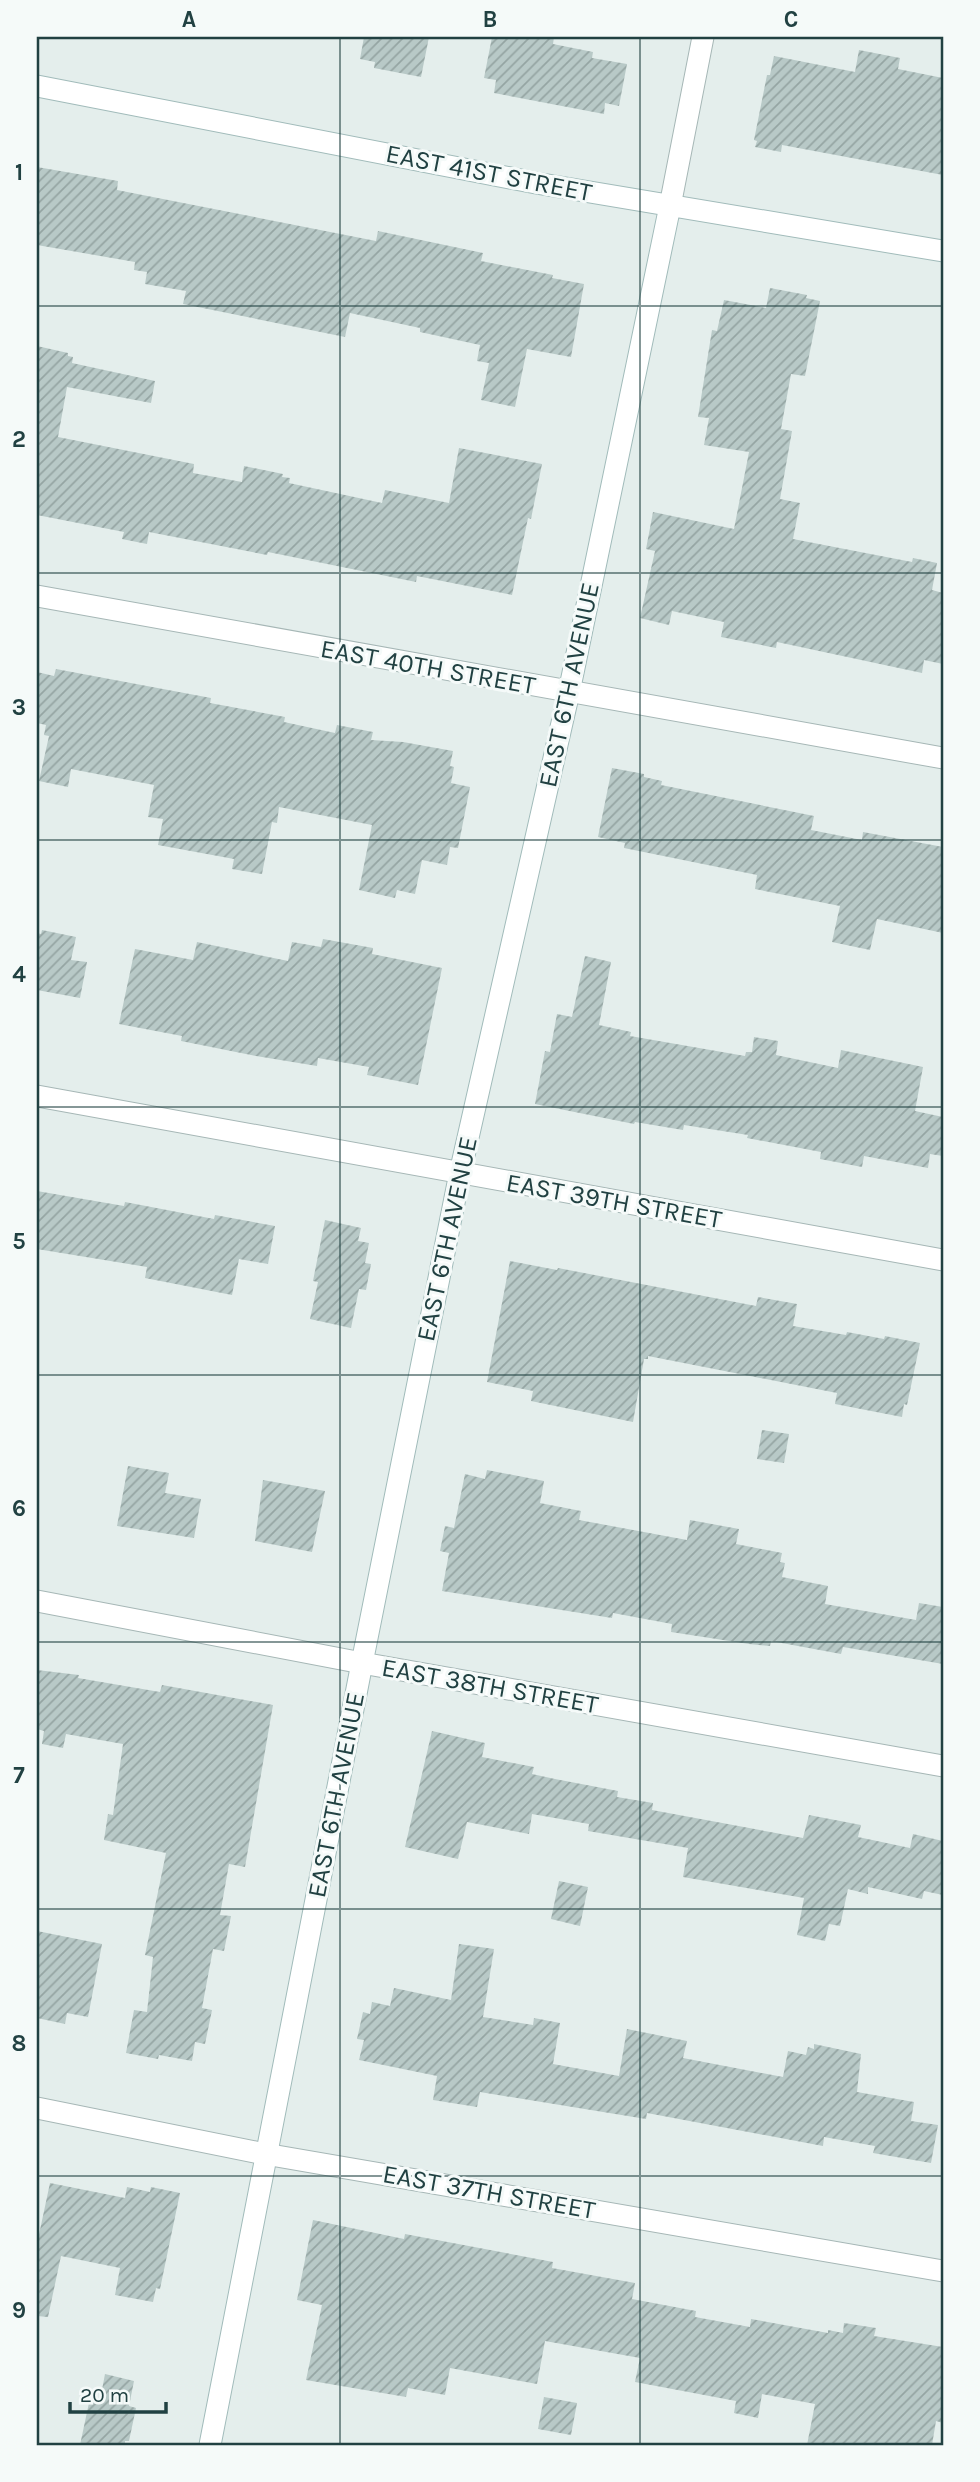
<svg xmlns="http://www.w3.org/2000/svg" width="980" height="2482" font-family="Karla,sans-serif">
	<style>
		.building { fill: url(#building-hatch) }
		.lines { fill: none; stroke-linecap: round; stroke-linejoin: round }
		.street-casing { stroke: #a6b7b6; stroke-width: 23 }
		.secondary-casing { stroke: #a1bbba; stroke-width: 23 }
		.street { stroke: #fff; stroke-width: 21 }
		.secondary { stroke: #fff; stroke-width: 21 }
		.grid { fill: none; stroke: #214142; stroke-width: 2; stroke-opacity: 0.55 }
		.labels { text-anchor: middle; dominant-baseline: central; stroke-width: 6; stroke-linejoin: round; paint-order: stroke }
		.street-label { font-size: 26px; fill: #214142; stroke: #f5faf9 }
		.neatline { fill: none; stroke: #214142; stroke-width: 2.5 }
		.grid-label { font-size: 23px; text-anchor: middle; font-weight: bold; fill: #214142 }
	</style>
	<defs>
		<pattern id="building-hatch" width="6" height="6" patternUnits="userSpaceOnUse" patternTransform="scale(1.75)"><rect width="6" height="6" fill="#b8c9c7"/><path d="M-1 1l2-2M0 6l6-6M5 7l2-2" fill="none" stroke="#95a5a3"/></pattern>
	</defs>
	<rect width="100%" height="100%" fill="#e4eeec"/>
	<!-- building -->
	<path class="building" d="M364,37H429L421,77L374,68L375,62L360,59Z
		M492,37H554L553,44L593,52L592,58L627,64L619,106L605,103L604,114L494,93L496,80L484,78Z
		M859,50L900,58L898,69L943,78V175L782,145L781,152L755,147L757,141L754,140L767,75H770L774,56L855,72Z
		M37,167L118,181L117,190L376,241L378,231L483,253L481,261L553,275L552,278L584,284L571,357L527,349L515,407L481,400L489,363L477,361L480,345L420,332V328L350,313L345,337L183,304L186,291L145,284L147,272L134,270L135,262L37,245Z
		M770,288L807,295L806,298L820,301L805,376L791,374L781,429L792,431L780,499L800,503L793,539L912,562L913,558L937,563L932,590L943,593V664L924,660L922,673L777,642L776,648L721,637L724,622L672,611L669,625L640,618L655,551L646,549L653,512L734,529L749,452L704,445L709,418L698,417L712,330L717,331L724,300L766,308Z
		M37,346L68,353V356L73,357L72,363L155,381L151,403L67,387L58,437L194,464L193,473L242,482L244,466L283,474L282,477L290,478L289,483L382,503L385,490L449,503L459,448L542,464L531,519L528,518L512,595L417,576L416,582L268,552L267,555L149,532L147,544L122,539L124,532L37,515Z
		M56,669L211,698L210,703L285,717L284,722L335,733L337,725L373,732L371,740L403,742L453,751L450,766L454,767L451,783L470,787L458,848L450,847L447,865L422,860L415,894L397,890L395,898L359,890L372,825L279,807L277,823L272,822L262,874L232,869L234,859L158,845L163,819L148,817L154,785L71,769L68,787L39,781L49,736L44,735L46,725L37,723V672L54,676Z
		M612,768L644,774V777L662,781L661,785L814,816L811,830L862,840L863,832L943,847V933L877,919L870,950L832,942L840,906L755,889L757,875L624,848L625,843L598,837Z
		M42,930L76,937L71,960L87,962L80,998L37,990V933L41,934Z
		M323,939L373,948L372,954L442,968L418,1085L367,1075L369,1067L318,1058L317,1066L256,1056L181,1041L182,1036L119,1024L135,949L193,960L197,942L288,961L292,942L321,947Z
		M585,956L611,962L599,1025L631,1032L630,1036L745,1056L746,1052H752L754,1037L778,1041L776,1055L838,1068L841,1050L923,1067L915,1111L943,1117V1156L930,1154L928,1168L864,1156L862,1167L820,1159L821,1152L747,1138L748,1135L684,1125L683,1130L635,1122L634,1124L535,1104L545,1051L550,1052L557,1014L572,1017Z
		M37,1191L124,1206L125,1202L214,1219L215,1215L275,1226L268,1264L239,1259L232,1295L145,1278L147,1267L37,1249Z
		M325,1220L361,1228L358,1241L369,1243L365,1263L371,1264L366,1290L359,1289L351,1328L310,1319L318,1282L313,1281Z
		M510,1261L557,1270L558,1268L756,1306L758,1297L797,1304L793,1326L846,1335L847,1332L884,1339L885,1336L920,1343L907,1405L904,1404L902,1417L835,1404L837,1393L648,1356V1359H644L633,1422L531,1401L533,1391L487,1382Z
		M762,1430L789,1434L784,1463L757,1459Z
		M128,1466L169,1473L165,1493L201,1499L194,1538L117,1526Z
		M487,1470L544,1481L540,1503L581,1511L579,1520L687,1540L690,1520L739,1529L736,1544L782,1553L780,1562L785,1563L782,1577L828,1586L825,1604L916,1620L919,1603L943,1607V1664L843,1647L841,1654L771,1641L770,1646L749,1644L671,1632L672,1624L613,1613L612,1618L442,1591L449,1553L440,1551L445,1526L454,1528L465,1474L485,1479Z
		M263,1480L325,1491L312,1552L255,1541Z
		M37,1670L79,1675L78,1678L160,1692L162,1685L273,1705L245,1867L229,1864L220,1915L231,1916L224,1951L213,1949L202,2008L212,2010L205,2044L195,2042L192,2061L159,2055L158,2059L126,2053L134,2010L147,2012L153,1957L145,1955L166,1853L104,1840L108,1814L113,1815L123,1744L66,1734L63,1748L42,1744L44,1731L37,1729Z
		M432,1731L485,1743L482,1757L534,1767L532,1774L555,1779L618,1791L617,1797L653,1803L652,1810L803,1838L809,1815L861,1825L858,1837L910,1848L913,1834L943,1841V1895L924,1891L922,1899L868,1887V1894L848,1889L840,1926L829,1924L825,1941L797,1935L804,1898L683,1877L688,1848L588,1831L589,1824L532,1814L529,1834L467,1822L458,1859L405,1847Z
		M559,1881L588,1887L580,1926L551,1919Z
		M37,1931L102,1944L88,2017L67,2013L65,2024L37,2018Z
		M459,1944L494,1949L483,2017L533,2025L534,2018L560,2023L553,2064L619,2076L627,2029L687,2041L683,2058L783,2077L788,2051L806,2055L808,2047L814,2049V2044L861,2054L857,2092L914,2102L911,2121L938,2125L931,2163L873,2153L875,2146L824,2137L823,2146L647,2113L646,2119L480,2092L477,2107L433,2100L437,2076L359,2060L364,2040L357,2039L363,2012L370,2014L372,2002L390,2006L394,1988L451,2000Z
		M50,2183L125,2198L127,2187L150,2192L151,2187L180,2193L160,2289L156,2288L153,2302L115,2295L120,2268L61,2256L48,2317L37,2316V2244Z
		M313,2220L404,2239L405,2234L553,2262L552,2268L635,2283L632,2299L696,2311L695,2317L750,2327L751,2319L828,2333V2330L843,2333L844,2323L876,2328L874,2336L943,2347V2423L936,2421L932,2445H807L815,2404L762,2394L758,2418L734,2413L736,2401L635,2382L640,2358L545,2341L537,2384L450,2368L445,2395L408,2388L406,2397L306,2380L322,2305L297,2300Z
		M105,2374L134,2381L129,2406L136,2408L129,2441H125V2445H80L90,2398L100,2400Z
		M544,2397L577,2403L571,2435L538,2429Z"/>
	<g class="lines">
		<!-- street casing -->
		<g class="street-casing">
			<path id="street" d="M670,206L703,37
				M37,596L943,758
				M37,1096L943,1260
				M37,1601L362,1663L943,1766
				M37,2108L265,2154L943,2271"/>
		</g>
		<!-- secondary casing -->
		<g class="secondary-casing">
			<path id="secondary" d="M37,86L536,183L943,251
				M210,2445L362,1663L460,1173L569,692L670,206"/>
		</g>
		<!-- street -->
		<use href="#street" class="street"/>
		<!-- secondary -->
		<use href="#secondary" class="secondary"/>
	</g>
	<!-- grid -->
	<path class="grid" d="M340,37V2445M640,37V2445M37,306H943M37,573H943M37,840H943M37,1107H943M37,1375H943M37,1642H943M37,1909H943M37,2176H943"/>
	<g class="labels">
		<!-- street labels -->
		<g class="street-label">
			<text transform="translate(489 173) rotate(11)">EAST 41ST STREET</text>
			<text transform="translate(428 667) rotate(10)">EAST 40TH STREET</text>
			<text transform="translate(569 685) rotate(-78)">EAST 6TH AVENUE</text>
			<text transform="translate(614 1201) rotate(10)">EAST 39TH STREET</text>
			<text transform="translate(447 1239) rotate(-78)">EAST 6TH AVENUE</text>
			<text transform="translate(490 1686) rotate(10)">EAST 38TH STREET</text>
			<text transform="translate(336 1795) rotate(-79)">EAST 6TH AVENUE</text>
			<text transform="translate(489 2192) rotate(10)">EAST 37TH STREET</text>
		</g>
	</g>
	<!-- border -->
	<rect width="980" height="2482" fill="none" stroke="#f5faf9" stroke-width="77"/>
	<!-- scale -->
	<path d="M70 2402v10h96v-10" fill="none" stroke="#214142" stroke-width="3.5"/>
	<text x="80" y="2402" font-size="21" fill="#214142" stroke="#f5faf9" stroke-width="5" paint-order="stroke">20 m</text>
	<rect x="38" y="38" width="904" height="2406" class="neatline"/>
	<g class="grid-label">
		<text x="189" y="27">A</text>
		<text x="490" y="27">B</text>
		<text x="791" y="27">C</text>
		<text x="19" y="180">1</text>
		<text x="19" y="447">2</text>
		<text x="19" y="715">3</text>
		<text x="19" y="982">4</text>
		<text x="19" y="1249">5</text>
		<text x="19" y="1516">6</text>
		<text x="19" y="1783">7</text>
		<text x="19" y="2051">8</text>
		<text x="19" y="2318">9</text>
	</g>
</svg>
